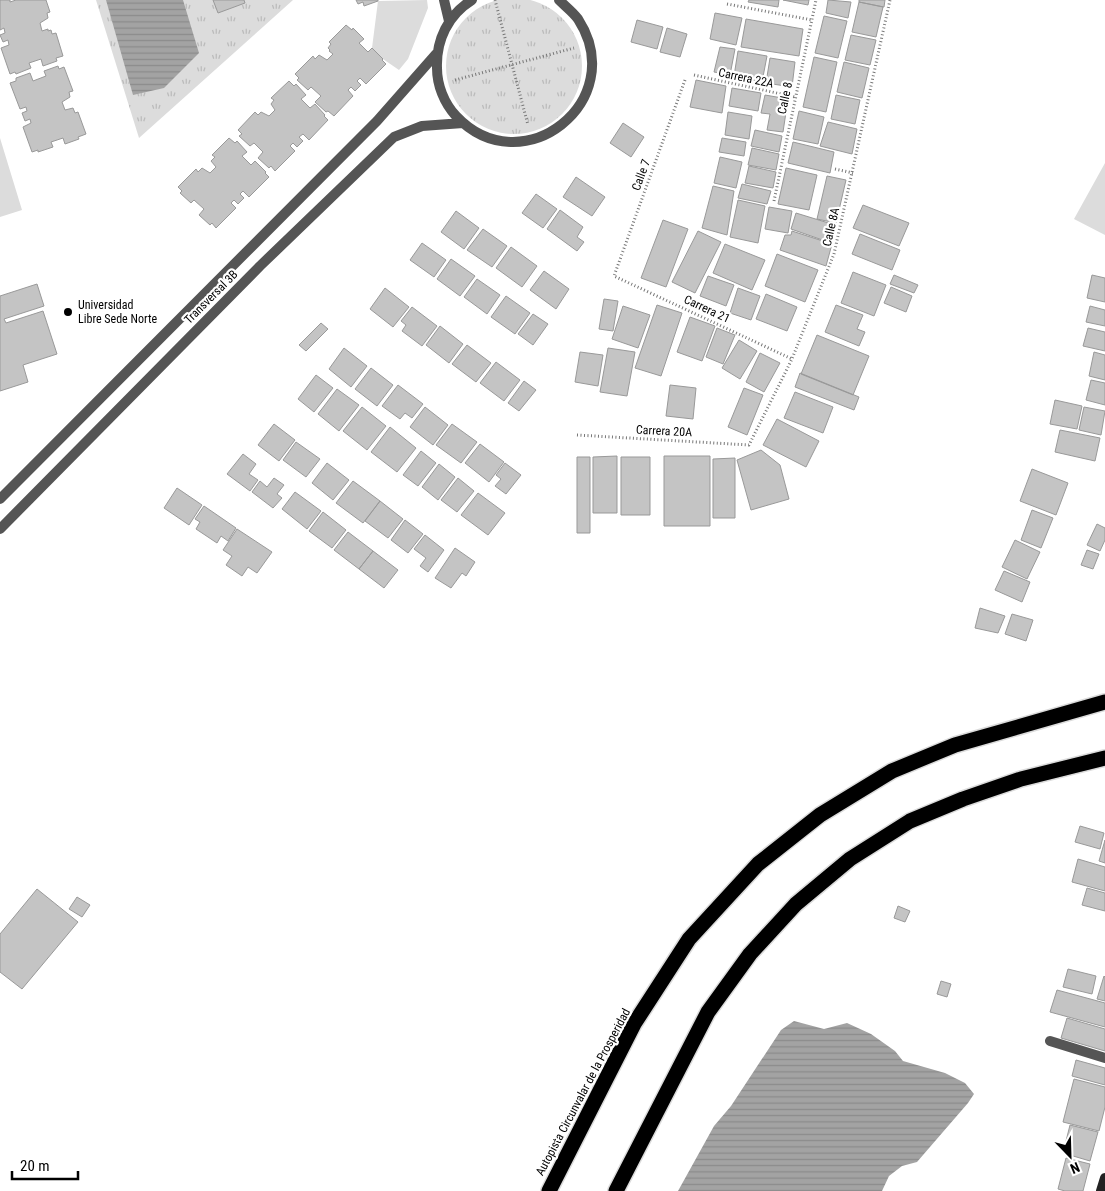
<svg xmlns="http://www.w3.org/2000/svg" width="1105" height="1191" font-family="'Roboto Condensed',sans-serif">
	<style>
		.grass { fill: url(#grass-tufts) }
		.garden { fill: #dcdcdc }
		.water { fill: url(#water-rules) }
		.building { fill: #c4c4c4; stroke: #999 }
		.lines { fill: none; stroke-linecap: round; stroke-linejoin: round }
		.highway-casing { stroke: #dbdbdb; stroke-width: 18 }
		.path { stroke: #777; stroke-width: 3; stroke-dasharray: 1 2.5; stroke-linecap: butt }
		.street { stroke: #555; stroke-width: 10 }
		.secondary { stroke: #222; stroke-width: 10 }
		.highway { stroke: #000; stroke-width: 15 }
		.poi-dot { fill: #000; stroke: #fff; stroke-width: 2 }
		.labels { text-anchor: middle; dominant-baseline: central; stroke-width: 4.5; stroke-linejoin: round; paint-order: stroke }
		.street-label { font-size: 12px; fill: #000; stroke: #fff }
		.poi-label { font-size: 12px; fill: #000; stroke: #fff; text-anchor: start }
	</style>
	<defs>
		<pattern id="grass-tufts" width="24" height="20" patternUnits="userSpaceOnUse" patternTransform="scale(1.25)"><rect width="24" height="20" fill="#dcdcdc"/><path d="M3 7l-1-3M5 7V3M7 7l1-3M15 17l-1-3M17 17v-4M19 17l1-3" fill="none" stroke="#bbb"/></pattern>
		<pattern id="water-rules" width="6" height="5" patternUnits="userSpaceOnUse" patternTransform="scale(1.25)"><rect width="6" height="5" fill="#a3a3a3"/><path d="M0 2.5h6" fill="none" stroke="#8b8b8b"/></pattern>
	</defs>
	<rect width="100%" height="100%" fill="#fff"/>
	<!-- grass -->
	<path class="grass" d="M446 66a68 68 0 1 1 136 0a68 68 0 1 1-136 0Z
		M96,0H293L139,138Z"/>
	<!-- garden -->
	<path class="garden" d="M427,0L428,8L408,59L399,70L383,59L372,48L378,1Z
		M0,138L22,210L0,217Z
		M1105,163V235L1074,219Z"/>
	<!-- water -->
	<path class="water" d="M106,0H183L199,53L164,88L133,95Z
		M794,1021L824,1029L847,1023L871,1034L895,1051L903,1061L945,1073L965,1083L974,1094L968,1103L917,1162L902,1166L889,1176L882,1191H678L714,1126L731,1106L781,1030Z"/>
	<!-- building -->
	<path class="building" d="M0,0H10V2L16,0H46L50,12L47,13L48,18L40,23L42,31L48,29V31L51,30L52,34L56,33L63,56L56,58L57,61L43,66L41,59L29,63L31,68L16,74L15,72L10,74L1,48L9,45L8,40L3,42L0,35L5,33L4,28L0,30Z
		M213,0H244L245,3L218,13Z
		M356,0H378V1L364,6L363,2L358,4Z
		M749,0H779L778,7L748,2Z
		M783,0H809L808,5Z
		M828,0L851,2L848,18L826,13Z
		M859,0H885L884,7L859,2Z
		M859,2L883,7L876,37L852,32Z
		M715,13L742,18L736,45L710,39Z
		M824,16L847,21L838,58L815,53Z
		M746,19L803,29L799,56L741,47Z
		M637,20L663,27L657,49L631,42Z
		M346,25L352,30L353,28L364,39L359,43L368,52L372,48L383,59L382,60L386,64L366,84L360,78L357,81L361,85L355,91L351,87L348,90L353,96L334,116L328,111L326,112L315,102L321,96L311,87L308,90L297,80L299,78L295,74L313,56L315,59L319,55L327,60L333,54L329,51L330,50L328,48L331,44L329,42Z
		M667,28L687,34L680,57L660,52Z
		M851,35L876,40L870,65L845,60Z
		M720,47L735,49L730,75L714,72Z
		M738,51L767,56L762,82L734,76Z
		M814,57L837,62L826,112L803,107Z
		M770,58L795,62L792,87L766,83Z
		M844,62L869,68L862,98L837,92Z
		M58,66L59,69L64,67L73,91L69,92L70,97L62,102L65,110L73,108L75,113L78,112L86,134L78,137L79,139L65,144L63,138L51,142L53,147L38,152V150L32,152L23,127L31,123L30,119L25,121L22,113L27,111L26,107L20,109L10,83L16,81V78L30,73L33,81L46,76L44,71Z
		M696,80L726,86L722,113L690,107Z
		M289,81L294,86L296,84L306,95L301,99L310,108L315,104L325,115L324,116L328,120L309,140L303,134L299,137L303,141L297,147L293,143L290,146L295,151L275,171L271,166L269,168L258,158L263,152L254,143L250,146L239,136L242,134L238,130L255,112L258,115L261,112L269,116L275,110L271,104L274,100L271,98Z
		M732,88L761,93L758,111L729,106Z
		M765,95L788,99L783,132L767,130L770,114L761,113Z
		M836,95L860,100L855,124L831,119Z
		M799,111L824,117L818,144L793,139Z
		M728,112L752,116L749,139L725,135Z
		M828,122L857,129L852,154L820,146Z
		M623,123L644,137L631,157L610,143Z
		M755,130L782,136L779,152L751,146Z
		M229,138L235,143L237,141L247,152L242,156L251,165L255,161L266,172L265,173L269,177L249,197L243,191L240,194L244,198L238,204L234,200L231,203L236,208L216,228L212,223L210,225L199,215L204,209L194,200L191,203L180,193L182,191L178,187L196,169L198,172L202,168L210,173L216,167L211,161L215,157L212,155Z
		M722,138L746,142L744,156L719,152Z
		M793,142L834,152L830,173L788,163Z
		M752,148L779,154L776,170L748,165Z
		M720,157L742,162L736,188L714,183Z
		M749,166L776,172L773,188L745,183Z
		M786,168L817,175L809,210L778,204Z
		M827,176L846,180L836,223L817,219Z
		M576,177L605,197L592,216L563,197Z
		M742,184L771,191L767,204L738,198Z
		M713,186L734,191L727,235L702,228Z
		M536,194L557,209L543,228L522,213Z
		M738,200L765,206L758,243L730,237Z
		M863,205L909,223L899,246L853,228Z
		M769,207L792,211L788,233L765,229Z
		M560,210L583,227L577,237L584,242L577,251L547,229Z
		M456,211L479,228L464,249L441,232Z
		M796,213L835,225L831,243L791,229Z
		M663,220L688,229L666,287L641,278Z
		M483,229L507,246L492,267L467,250Z
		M698,231L721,242L695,293L672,282Z
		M792,231L832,244L826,266L780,250L785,235H791Z
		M860,234L900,250L892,270L852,254Z
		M422,243L446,260L434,277L410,260Z
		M725,244L765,260L752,290L713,273Z
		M511,247L537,266L522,287L496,268Z
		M777,254L818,270L805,302L765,286Z
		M451,259L475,276L460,296L437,279Z
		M544,271L569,289L556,309L530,290Z
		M853,272L886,285L874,316L841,303Z
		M894,275L918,285L914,293L890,284Z
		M1092,275L1105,278V302L1087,298Z
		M708,276L734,285L726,306L700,296Z
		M477,279L500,295L487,314L464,297Z
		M37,284L44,306L4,319L6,323L43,311L57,354L23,365L28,382L0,391V296Z
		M891,287L912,296L906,312L884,303Z
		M385,288L409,307L393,327L370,309Z
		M738,288L760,296L751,320L730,313Z
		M766,294L797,307L787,331L756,319Z
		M506,296L530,313L515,334L491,317Z
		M604,299L618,301L613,331L599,329Z
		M657,305L682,313L661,376L635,368Z
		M836,305L863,315L857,329L865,332L859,346L825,332Z
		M623,306L650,315L638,348L612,339Z
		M1090,306L1105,310V326L1086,322Z
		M412,307L437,326L422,346L402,331L406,325L401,321Z
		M533,314L548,324L533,345L518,334Z
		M690,317L715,326L702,361L677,352Z
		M321,323L328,329L306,351L299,345Z
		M440,326L463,344L449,363L426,345Z
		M717,328L735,335L723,364L706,357Z
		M1088,328L1105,332V351L1083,346Z
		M817,335L869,356L853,395L801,374Z
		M739,340L757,351L740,379L722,368Z
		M467,345L491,363L476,382L452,364Z
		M344,348L367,366L351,387L329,369Z
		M608,348L635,352L627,396L600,392Z
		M580,352L603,355L598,386L575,382Z
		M1094,352L1105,355V380L1089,376Z
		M760,353L780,363L764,392L746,382Z
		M496,362L520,380L504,401L480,383Z
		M371,368L393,385L377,406L355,389Z
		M800,373L859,397L854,410L795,387Z
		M316,375L333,388L314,412L298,399Z
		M1091,380L1105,383V405L1086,400Z
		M524,381L536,390L519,411L508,403Z
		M398,385L423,404L412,418L405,413L400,419L382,406Z
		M670,385L696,388L693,419L666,416Z
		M744,388L763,395L747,435L728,427Z
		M337,389L359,405L339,431L318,414Z
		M795,392L833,407L823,433L784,418Z
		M1055,400L1082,406L1077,429L1050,424Z
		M362,407L386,426L367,450L343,431Z
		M425,407L448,425L433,445L410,427Z
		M1084,407L1105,411L1101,435L1079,430Z
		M777,419L819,441L806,467L763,445Z
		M274,424L295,440L279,461L258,445Z
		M452,424L477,442L461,463L436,445Z
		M390,427L416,448L397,472L371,452Z
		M1060,430L1100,438L1095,461L1055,452Z
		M296,442L320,459L306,477L283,460Z
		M480,444L504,462L489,482L465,463Z
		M761,450L780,465L789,499L751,510L737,460Z
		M421,451L436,463L418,486L403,475Z
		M243,454L256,464L249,474L258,480L250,491L227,474Z
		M617,456V513H593V457Z
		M664,456H710V526H664Z
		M577,457H590V533H577Z
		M621,457H650V515H621Z
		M735,458V518H713V459Z
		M327,463L349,480L333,500L312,483Z
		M505,463L521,475L506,494L495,486L501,479L496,475Z
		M439,464L455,477L438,500L422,487Z
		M1032,469L1068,483L1056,515L1020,501Z
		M274,478L284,485L277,494L282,498L273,508L252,492L260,481L267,487Z
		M458,478L474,491L457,512L441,500Z
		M353,481L380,501L363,523L336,503Z
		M177,488L202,505L189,525L164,508Z
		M295,492L321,511L307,529L282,509Z
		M478,493L505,513L488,535L461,515Z
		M380,501L403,519L388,538L365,521Z
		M204,506L236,528L228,541L221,536L217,543L196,529L200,522L195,519Z
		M1032,510L1053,518L1041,548L1021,540Z
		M323,512L346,530L332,548L309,531Z
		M405,520L423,534L408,553L391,540Z
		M1097,524L1105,528V540L1100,551L1087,545Z
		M237,529L272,552L257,573L248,567L242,576L226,565L232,556L223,550Z
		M348,532L373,551L359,569L334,550Z
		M425,535L444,550L428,572L420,566L426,558L414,549Z
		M1015,540L1040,552L1027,579L1002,567Z
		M455,548L475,562L466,576L462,573L451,588L435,578Z
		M1087,550L1099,554L1093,569L1081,565Z
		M373,551L398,570L384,588L359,569Z
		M1004,571L1030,582L1022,602L995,590Z
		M980,608L1005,616L998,633L975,628Z
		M1012,614L1033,620L1026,641L1005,634Z
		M1080,826L1104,833L1100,849L1075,842Z
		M1105,840V863L1099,861Z
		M1078,859L1105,867V891L1072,882Z
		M1087,888L1105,893V911L1082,905Z
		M37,889L78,922L22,989L0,972V934Z
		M77,897L90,905L82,917L69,909Z
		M898,906L910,911L905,922L894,918Z
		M1068,969L1096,976L1092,994L1063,987Z
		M1104,976L1105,977V1001L1097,999Z
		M941,981L951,984L947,997L937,994Z
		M1057,990L1105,1003V1027L1050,1012Z
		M1067,1018L1105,1029V1051L1061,1038Z
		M1076,1060L1105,1068V1085L1072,1076Z
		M1074,1079L1105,1087V1107L1099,1131L1063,1122Z
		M1070,1125L1098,1132L1090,1161L1063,1153Z
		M1066,1158L1090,1164L1083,1191H1065L1058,1189Z"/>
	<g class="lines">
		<!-- highway casing -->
		<g class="highway-casing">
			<path id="highway" d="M549,1191L634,1024L689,939L758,864L820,815L892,771L955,745L1105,702
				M616,1191L708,1012L750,954L796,904L850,859L910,821L963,799L1021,779L1105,758"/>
		</g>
		<!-- path -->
		<path class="path" d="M495,0L528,125
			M727,4L812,20
			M694,75L795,97
			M455,80L574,48
			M685,80L614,276L792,359
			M835,169L853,173
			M774,201L816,0
			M577,435L749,445L792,359L834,254L890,0"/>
		<!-- street -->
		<path class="street" d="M444,0L449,21
			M472,0C448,15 436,40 437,68C437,85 444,103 456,116C522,186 631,101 578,19C573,12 565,6 559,0
			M0,499L377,121L436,54
			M0,529L260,266L394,137L422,126L463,123
			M1050,1041L1105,1058"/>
		<!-- secondary -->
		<path class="secondary" d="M1101,1191L1105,1178"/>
		<!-- highway -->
		<use href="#highway" class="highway"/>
	</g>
	<!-- markers -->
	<circle class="poi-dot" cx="68" cy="312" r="5"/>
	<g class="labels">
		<!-- street labels -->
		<g class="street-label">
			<text transform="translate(746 78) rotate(12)">Carrera 22A</text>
			<text transform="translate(785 98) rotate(-78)">Calle 8</text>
			<text transform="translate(641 175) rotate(-70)">Calle 7</text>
			<text transform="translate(831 227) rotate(-77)">Calle 8A</text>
			<text transform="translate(211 297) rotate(-45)">Transversal 3B</text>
			<text transform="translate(707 309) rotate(25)">Carrera 21</text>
			<text transform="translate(664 431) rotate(3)">Carrera 20A</text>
			<text transform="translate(583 1092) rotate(-62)">Autopista Circunvalar de la Prosperidad</text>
		</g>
		<!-- poi labels -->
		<g class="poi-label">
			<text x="78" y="305">Universidad<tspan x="78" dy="14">Libre Sede Norte</tspan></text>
		</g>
	</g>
	<!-- north arrow -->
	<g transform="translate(1070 1156) rotate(157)" stroke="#ffffff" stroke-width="4" paint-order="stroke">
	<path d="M0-4L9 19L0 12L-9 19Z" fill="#000000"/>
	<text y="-8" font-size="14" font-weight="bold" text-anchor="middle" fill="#000000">N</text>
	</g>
	<!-- scale -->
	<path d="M12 1171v8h66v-8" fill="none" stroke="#000000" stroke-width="2.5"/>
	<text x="20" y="1171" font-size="15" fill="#000000" stroke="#ffffff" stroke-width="4" paint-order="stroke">20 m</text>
</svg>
